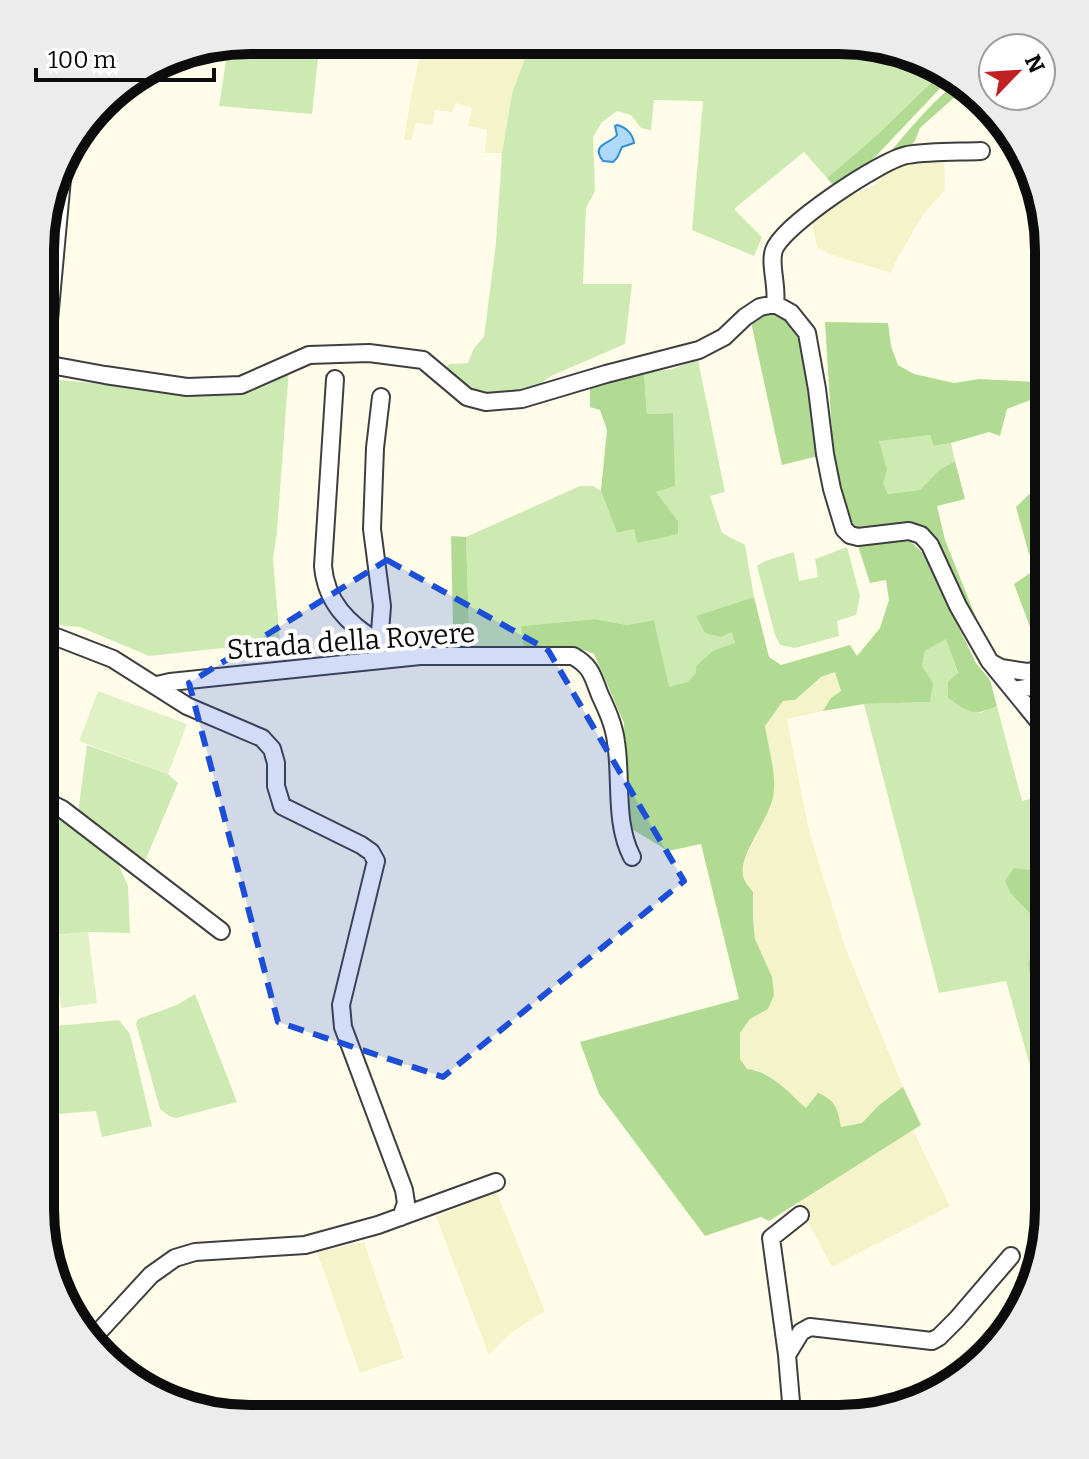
<svg xmlns="http://www.w3.org/2000/svg" width="1089" height="1459" font-family="Bitter,serif">
	<style>
		.farmland { fill: #f5f3ca }
		.green { fill: #ceeab3 }
		.forest { fill: #b1db92 }
		.pitch { fill: #e0f1c5 }
		.water { fill: #addaf8; stroke: #328dd2; stroke-width: 2 }
		.lines { fill: none; stroke-linecap: round; stroke-linejoin: round }
		.minor-casing { stroke: #3f3f3f; stroke-width: 20 }
		.minor { stroke: #fff; stroke-width: 16 }
		.marked { fill: #1d4ed8; fill-opacity: 0.2; stroke: #1d4ed8; stroke-width: 6; stroke-dasharray: 16 10; stroke-linejoin: round }
		.labels { text-anchor: middle; dominant-baseline: central; stroke-width: 8; stroke-linejoin: round; paint-order: stroke }
		.street-label { font-size: 28px; fill: #0c0c0c; stroke: #fff }
		.rim { fill: none; stroke: #0c0c0c; stroke-width: 10 }
	</style>
	<rect width="100%" height="100%" fill="#fffcea"/>
	<!-- farmland -->
	<path class="farmland" d="M423,41H531L512,94L502,153H485L487,130L468,126L472,108L456,103L452,112L435,110L433,125L416,123L411,140H404L412,90Z
		M944,157L945,190L922,216L895,263L891,273L829,254L817,247L811,215L876,184L899,160Z
		M836,672L841,692L831,698L823,711L787,719L809,831L845,947L903,1087L878,1106L862,1123L841,1127L807,1108L770,1077L757,1070H747L740,1059V1033L750,1019L768,1009L772,977L755,939L753,918V892L745,883L742,875L746,857L766,815L774,790L765,726L783,701L795,700L821,677Z
		M913,1130L950,1206L832,1267L798,1203Z
		M496,1191L545,1311L512,1332L489,1355L436,1217Z
		M364,1242L404,1358L360,1373L317,1252Z"/>
	<!-- green -->
	<path class="green" d="M282,40H320L312,114L219,106L228,49L280,53Z
		M531,41H710L709,52L733,57L741,41L867,42L937,69L940,74L877,135L827,178L804,152L734,209L762,237L754,256L692,230L703,101L654,100L651,130L641,128L631,115L617,111L602,122L593,137L595,191L586,208L583,284H632L625,344L551,376L533,389L496,395L473,393L444,370L449,364L468,363L474,348L484,337L496,243L502,153L512,94Z
		M698,360L725,492L710,496L722,533L745,545L754,597L697,616L733,632L735,643L696,673L687,682L668,688L654,620L627,625L595,619L522,626L524,649L454,647L453,629L469,626L466,537L580,486H593L601,491L617,533L634,529L638,543L678,521L655,491L672,413L647,414L644,373L672,369Z
		M289,368L277,531L273,559L280,642L149,656L80,627L53,625L45,621L41,615V463L54,382L60,380L187,392Z
		M930,435L935,446L951,443L955,461L939,470L920,490L888,494L883,483L879,440Z
		M847,547L860,596L856,615L837,621L839,636L795,648L780,645L775,635L757,566L765,561L794,552L799,581L818,577L815,559Z
		M946,638L958,674L980,713L997,706L1022,801L1048,794L1049,889L1030,870L1011,894L1037,921L1044,987L1049,983V1076L1034,1080L1006,981L939,993L864,704L930,702L922,666L925,651Z
		M87,745L168,774L178,783L145,861L78,813Z
		M50,809L115,857L128,886L130,933L89,932L44,936L45,810Z
		M195,994L237,1102L176,1118L169,1116L160,1109L136,1024L138,1019L177,1005Z
		M119,1020L130,1034L152,1126L102,1137L96,1111L58,1114L52,1031L56,1026Z"/>
	<!-- forest -->
	<path class="forest" d="M937,69L956,76L947,81L876,156L837,190L827,178L877,135L940,74Z
		M960,80L966,87L920,128L915,141L905,152L878,166C902,139 931,101 960,80Z
		M773,312L787,317L800,334L822,455L782,465L751,322L756,317Z
		M825,322L888,323L891,346L898,365L914,374L954,383L979,379L1035,382L1030,400L1007,409L1000,436L989,432L951,443L934,446L930,435L879,441L887,470L883,483L888,494L920,490L939,470L955,461L965,499L937,506L945,540L989,650L930,536L858,529L847,522L835,483Z
		M644,373L647,414L673,413L675,486L656,492L678,521V534L637,543L634,529L617,533L601,491L607,430L600,410L590,407V385Z
		M1049,478V562L1039,554H1029L1016,507L1044,480Z
		M451,536L466,537L469,626L453,629Z
		M896,540L911,542L923,553L976,663L990,680L997,706C972,717 969,712 948,698V682L958,673L946,639L925,651L922,666L933,683L930,702L864,704L823,711L831,698L841,691L835,672L821,677L795,700L783,701L765,726C768,745 775,769 774,788C774,816 739,851 743,876C744,882 749,887 753,892V918L755,939L772,977L774,995L768,1009L750,1019L740,1033V1059L747,1069C771,1071 789,1093 806,1108L818,1093C836,1100 838,1110 841,1127L862,1123L878,1106L903,1087L921,1125L769,1221L761,1217L705,1236L599,1094L580,1042L739,999L701,844L668,851L627,826L624,723L594,654L584,650L524,649L521,626L595,619L627,625L654,620L669,687L687,682L696,673V666L713,651L735,643L732,632L721,637L705,633L696,616L754,597L769,657L781,665L850,645L857,656L880,628L889,600L886,580L870,583L858,546Z
		M1033,571L1036,574H1046L1049,578V658L1042,659L1014,584Z
		M1014,868L1030,870L1049,889V983L1044,987L1031,981L1028,962L1040,942L1037,921L1011,894L1005,881Z"/>
	<!-- pitch -->
	<path class="pitch" d="M98,691L187,724L168,774L79,741Z
		M88,932L97,1003L61,1008L53,936Z"/>
	<!-- water -->
	<path class="water" d="M617,125C626,127 633,134 634,143L622,147L617,158L613,162L603,161C590,144 610,144 617,135L615,126Z"/>
	<g class="lines">
		<!-- minor casing -->
		<g class="minor-casing">
			<path id="minor" d="M775,304C778,287 769,264 774,250C783,225 881,160 907,155C931,151 957,152 981,151
				M45,364L105,375L187,387L241,385L309,355L369,353L423,360L467,397L486,402L522,399L606,374L699,350L724,337L745,317L760,307L775,304L791,313L807,333L817,389L825,454L832,489L844,529L850,535L858,537L909,531L921,535L930,545L958,606L990,662L1001,668L1027,672L1049,668
				M335,379L323,566C326,602 348,624 378,642
				M42,387L45,364L64,157
				M41,631L113,659L187,706L262,738L272,749L276,763V786L282,806L361,845L371,852L376,861L341,1005L343,1027L404,1190L406,1203L401,1217
				M377,649L380,632L382,606L372,529L375,448L381,397
				M991,663L1049,734
				M157,685L170,682L420,656H573C592,667 592,675 600,695C607,710 614,725 616,742C622,780 614,822 632,857
				M1013,690L1049,684
				M41,750L44,697L41,674
				M41,799L62,809L221,931
				M93,1338L151,1275L175,1258L195,1252L305,1245L378,1225L496,1182
				M787,1355L801,1332L810,1327L932,1341L939,1337L957,1319L1011,1256
				M792,1414L787,1355L771,1238L800,1215
				M766,1419L792,1414L793,1419"/>
		</g>
		<!-- minor -->
		<use href="#minor" class="minor"/>
	</g>
	<!-- marked area -->
	<path class="marked" d="M387,560L548,650L684,881L443,1077L278,1022L189,683Z"/>
	<g class="labels">
		<!-- street labels -->
		<g class="street-label">
			<text transform="translate(351 641) rotate(-4)">Strada della Rovere</text>
		</g>
	</g>
	<!-- crop -->
	<path d="M0 0H1089V1459H0ZM250 54H839A196 196 0 0 1 1035 250V1209A196 196 0 0 1 839 1405H250A196 196 0 0 1 54 1209V250A196 196 0 0 1 250 54Z" fill="#ececec" fill-rule="evenodd"/>
	<path class="rim" d="M250 54H839A196 196 0 0 1 1035 250V1209A196 196 0 0 1 839 1405H250A196 196 0 0 1 54 1209V250A196 196 0 0 1 250 54Z"/>
	<!-- north arrow -->
	<g transform="translate(1017 72) rotate(65)"><circle r="38" fill="#ffffff" stroke="#9e9e9e" stroke-width="2"/>
	<path d="M0-6L14 30L0 20L-14 30Z" fill="#c02022"/>
	<text y="-12" font-size="22" font-weight="bold" text-anchor="middle" fill="#0c0c0c">N</text>
	</g>
	<!-- scale -->
	<path d="M36 68v12h178v-12" fill="none" stroke="#0c0c0c" stroke-width="4"/>
	<text x="48" y="68" font-size="24" fill="#0c0c0c" stroke="#ffffff" stroke-width="6" paint-order="stroke">100 m</text>
</svg>
